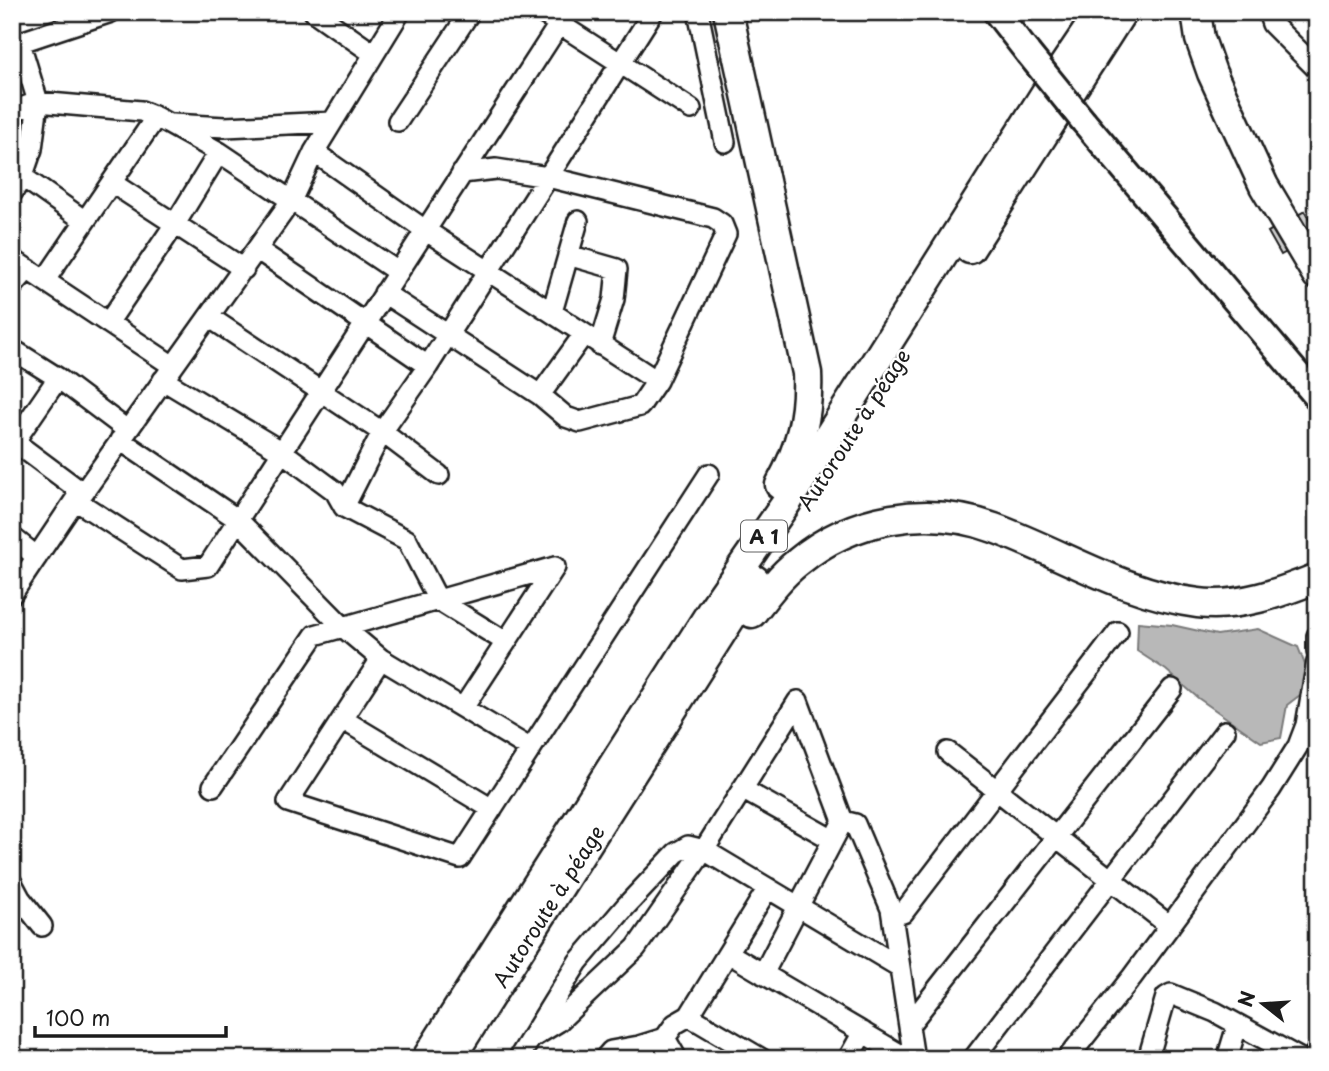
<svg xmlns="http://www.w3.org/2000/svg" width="1329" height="1071" font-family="'Playpen Sans',sans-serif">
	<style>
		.water { fill: #b8b8b8; stroke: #7a7a7a; stroke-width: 2 }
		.building { fill: #cecece; stroke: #1c1c1c; stroke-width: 2 }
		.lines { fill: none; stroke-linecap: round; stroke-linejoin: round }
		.minor-casing { stroke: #1c1c1c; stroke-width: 24 }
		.major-casing { stroke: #1c1c1c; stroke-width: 30 }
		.highway-casing { stroke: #1c1c1c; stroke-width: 33 }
		.minor { stroke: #fff; stroke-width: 19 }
		.major { stroke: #fff; stroke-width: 24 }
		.highway { stroke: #fff; stroke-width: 28 }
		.major-bridge-casing { stroke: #1c1c1c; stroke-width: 30; stroke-linecap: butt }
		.major-bridge { stroke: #fff; stroke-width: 24 }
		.labels { text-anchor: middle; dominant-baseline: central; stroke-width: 5; stroke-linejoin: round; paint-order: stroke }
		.shield { fill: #fff; stroke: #606060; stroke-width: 2 }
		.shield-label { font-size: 19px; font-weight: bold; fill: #1c1c1c }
		.street-label { font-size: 21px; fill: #1c1c1c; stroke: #fff }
	</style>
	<rect width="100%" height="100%" fill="#fff"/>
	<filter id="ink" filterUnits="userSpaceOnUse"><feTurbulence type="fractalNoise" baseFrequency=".0143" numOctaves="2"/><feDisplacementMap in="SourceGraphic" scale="14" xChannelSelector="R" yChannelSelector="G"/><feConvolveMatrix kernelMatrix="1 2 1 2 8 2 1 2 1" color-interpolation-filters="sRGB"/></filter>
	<g filter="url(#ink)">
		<!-- water -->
		<path class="water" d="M1138,622L1172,625L1217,635L1258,629L1298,647L1313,685L1287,705L1281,738L1261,742L1198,698L1166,670L1137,651Z"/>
		<!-- building -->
		<path class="building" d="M1305,211L1317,235L1281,255L1268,232Z"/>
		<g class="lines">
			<!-- minor casing -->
			<g class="minor-casing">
				<path id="minor" d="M314,12L374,54
					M541,12L691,109
					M698,12L725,142
					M1268,12L1272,24L1317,69
					M12,45L111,12
					M12,111L38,102L141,111L156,117L45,280
					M156,117L219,152L398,272
					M398,121L470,12
					M172,124L225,127L332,122
					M314,152L425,230L657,381L640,406L580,422L566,417L540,395L384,293
					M13,170L85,221
					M462,173L496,169L548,177L713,218L722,224L726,234L657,381
					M112,183L244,269
					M12,193L22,178L32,149L38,102L20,43
					M258,250L428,366
					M568,255L617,269L614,299L600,345
					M12,259L173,366
					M12,287L28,269
					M552,312L578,221
					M209,317L382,432L439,475
					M108,323L175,224L219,152
					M12,349L58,378L127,430
					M163,380L281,451L335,491L344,507L407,540L438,600L506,642
					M540,395L584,334
					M12,440L83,493
					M120,440L237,519L344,628L381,659L531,749
					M12,445L58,378
					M75,500L182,569L208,566L567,12
					M344,507L382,432L428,366L653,12
					M12,537L37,557
					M12,594L75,500L83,493L291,201L314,152L400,12
					M1317,636V651
					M381,659L288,802L460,858L709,474
					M463,708L555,567
					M342,719L492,809
					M948,752L1170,926
					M213,786L315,635L555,567
					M742,789L833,840
					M843,821L855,824L891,909L914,1059
					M12,883L20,898L42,926
					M903,913L1118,632
					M728,953L908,1059
					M763,974L843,821L798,701
					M689,1016L762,1059
					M913,1020L1172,689
					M535,1036L558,1022L636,948L704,850L798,701
					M665,1038L677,1059
					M518,1059L578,962L626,906L676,853L688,846L704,850L898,966
					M604,1059L611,1051L639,1046L665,1038L675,1024L689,1016L768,888
					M848,1059L863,1032
					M973,1059L1225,731
					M1067,1059L1132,977L1271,789L1298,746L1306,725L1317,662
					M1148,1059L1166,997L1171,994L1215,1012L1301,1059
					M1227,1059L1237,1026
					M1314,1059L1317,1050"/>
			</g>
			<!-- major casing -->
			<g class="major-casing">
				<path id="major" d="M996,12L1028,53
					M1084,122L1317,397"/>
			</g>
			<!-- highway casing -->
			<g class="highway-casing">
				<g id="highway">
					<path d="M728,12L807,373C809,415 800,449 780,485"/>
					<path d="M1196,12L1200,39L1212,73L1264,186L1317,275"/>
					<path d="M970,249L1122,12"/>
					<path d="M752,613C766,595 780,576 798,562C852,517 928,504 994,528C1062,553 1125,594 1198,603C1238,608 1280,593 1317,578"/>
					<path d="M426,1059L712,610L787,502L1050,86L1100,12"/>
					<path id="s1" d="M450,1059L755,580"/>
				</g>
			</g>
			<!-- minor -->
			<use href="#minor" class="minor"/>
			<!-- major -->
			<use href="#major" class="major"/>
			<!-- highway -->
			<use href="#highway" class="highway"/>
			<!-- major-bridge casing -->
			<g class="major-bridge-casing">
				<path id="major-bridge" d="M1028,53L1084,122"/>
			</g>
			<!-- major-bridge -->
			<use href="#major-bridge" class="major-bridge"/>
		</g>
	</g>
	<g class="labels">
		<!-- shield labels -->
		<rect class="shield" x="741" y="520.5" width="46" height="31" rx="5"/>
		<g class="shield-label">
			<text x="764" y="536">A 1</text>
		</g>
		<!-- street labels -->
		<g class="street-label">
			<text transform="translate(853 429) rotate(-57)">Autoroute à péage</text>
			<text stroke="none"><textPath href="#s1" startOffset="182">Autoroute à péage</textPath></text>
		</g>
	</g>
	<!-- margin -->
	<rect width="1329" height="1071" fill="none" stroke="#fff" stroke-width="42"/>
	<rect x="21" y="21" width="1287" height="1029" fill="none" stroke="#1c1c1c" stroke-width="2.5" filter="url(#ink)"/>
	<!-- north arrow -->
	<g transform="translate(1263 1004) rotate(287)" stroke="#ffffff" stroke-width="5" paint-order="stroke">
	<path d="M0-5L12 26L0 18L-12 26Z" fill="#1c1c1c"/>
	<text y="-10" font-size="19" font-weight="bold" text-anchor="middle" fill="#1c1c1c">N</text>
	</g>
	<!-- scale -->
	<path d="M35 1026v10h191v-10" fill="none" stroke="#1c1c1c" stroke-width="3.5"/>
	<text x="46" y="1026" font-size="21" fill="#1c1c1c" stroke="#ffffff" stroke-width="5" paint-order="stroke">100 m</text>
</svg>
